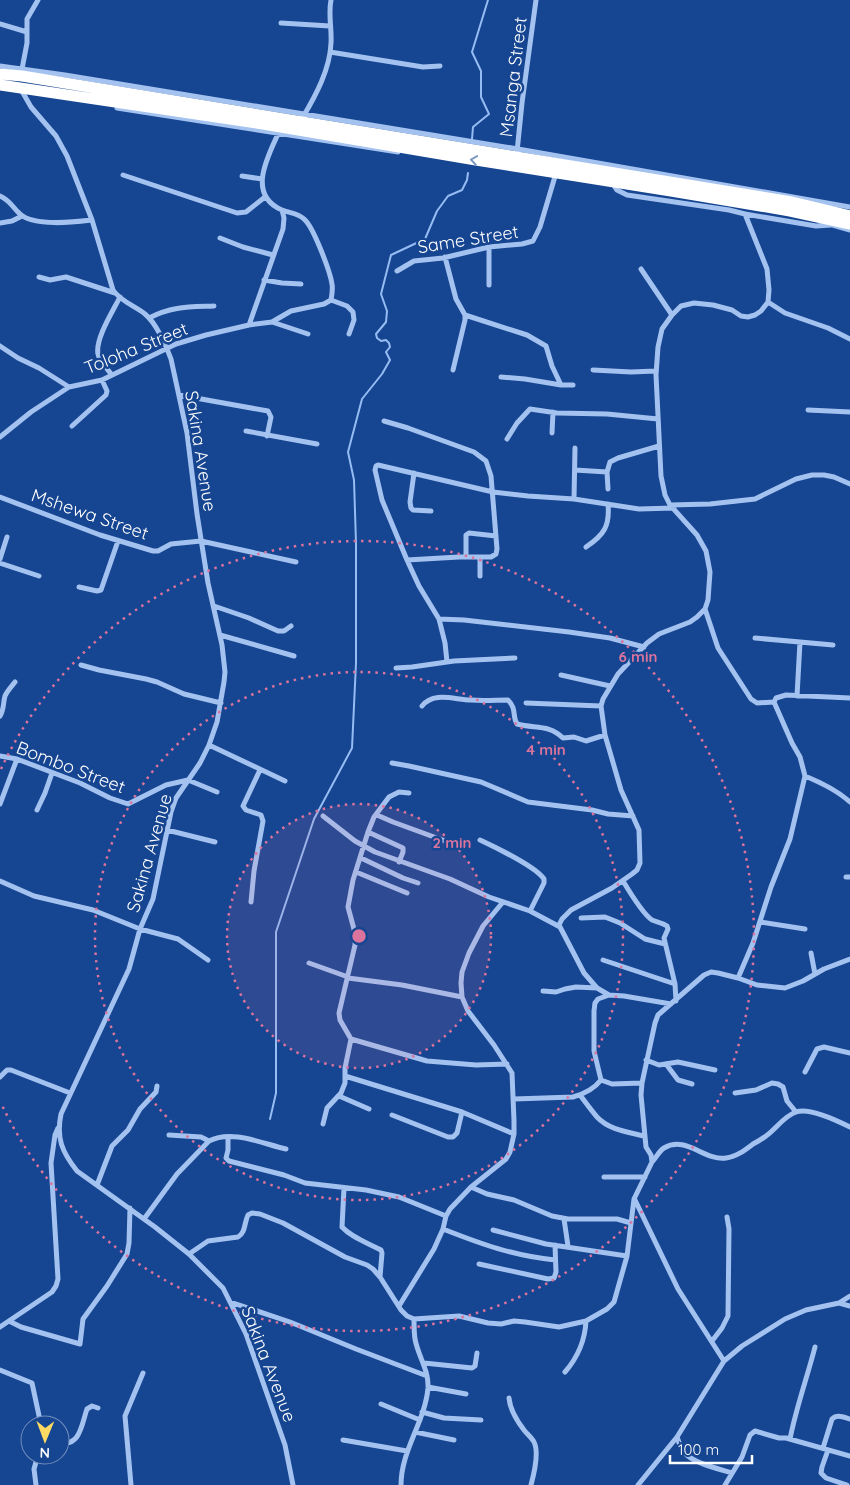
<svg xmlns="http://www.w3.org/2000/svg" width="850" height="1485" font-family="Quicksand,sans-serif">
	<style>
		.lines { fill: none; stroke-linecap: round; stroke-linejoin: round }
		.stream { stroke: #95bcf3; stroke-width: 2 }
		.street { stroke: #a3c2f0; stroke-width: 5 }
		.highway { stroke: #fff; stroke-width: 11 }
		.oneway { stroke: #7f99c2 }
		.ring { fill: none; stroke: #da749d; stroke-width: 2.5; stroke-dasharray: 2.5 5 }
		.labels { text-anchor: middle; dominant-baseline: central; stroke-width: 5; stroke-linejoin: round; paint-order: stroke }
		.street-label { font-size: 18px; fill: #fff; stroke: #164591 }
		.centre { fill: #da749d; stroke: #164591; stroke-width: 2.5 }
		.ring-label { font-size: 15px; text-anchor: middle; font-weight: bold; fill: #da749d; stroke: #164591; stroke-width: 5; stroke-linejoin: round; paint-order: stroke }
	</style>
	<rect width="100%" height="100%" fill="#164591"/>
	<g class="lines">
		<!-- stream -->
		<path class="stream" d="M472,139L473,127L489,114L481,97V71L472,52L488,0
			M270,1119L276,1093V932L314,819L352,748L356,663V543L354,480L348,452L362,399L382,374L390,360L386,352L390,347L389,343L386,340L381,341L377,338L376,334L386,322L387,311L381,294L391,255L425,239L437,211L448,196L462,190L467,180L468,173"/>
		<!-- street -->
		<path class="street" d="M281,23L330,26
			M0,24L27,32
			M330,52L423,67L440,66
			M0,66L65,75L518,149L850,207
			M22,69L27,43V19L38,0
			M23,93L31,107L56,136L67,156L92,220L113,290C120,301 135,306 145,314C156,323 166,345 171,359L187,433L197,514L208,583L222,645L225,672L224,682L217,722L209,745L200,763L176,798L171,812L153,899L140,929L129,969L61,1114C56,1138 62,1152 77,1171L155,1227L189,1254L223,1288L246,1334L285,1445L293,1485
			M117,108L398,152
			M303,117C316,95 330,69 331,43C332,28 328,15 331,0
			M517,152L522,103L536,0
			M123,175L237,213L246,212L265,197
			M242,176L262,179
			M613,184L617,190L627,195L729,210L745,214L767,269L769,290L768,302L761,311L755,315L748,317L741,316L732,310L713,305L694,303L681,306L672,315L662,329L658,347L656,375L661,476L665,495L670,505L697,535L706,551L710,572L708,600L705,609L697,617L690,622L659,634L647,643L618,674L603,699L601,706L605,735L621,790L639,830L640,863L637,870L632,874L612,888L571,910L562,919L559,925L584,973L597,988L609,995L624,996L671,1004
			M0,196C11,201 12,207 20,214C34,227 75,222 92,220
			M745,214L816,226L831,225
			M0,223L12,221L22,216
			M829,224L850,230
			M220,238L243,247L273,255
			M489,247V285
			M445,257L456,299L465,315L527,335L546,346L552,366L561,385
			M641,269L672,315
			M397,271L414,261L443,258L489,247L522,244L533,241L540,227L556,173
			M39,277L50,280L66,277L115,293
			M264,280L282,283L301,284
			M331,300L347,306L353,312L354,320L349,334
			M768,302L785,313L828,328L850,339
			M149,318C172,306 189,307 214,306
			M272,322L308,334
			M249,325L283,229L284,218L282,210C247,195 267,158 278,134
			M0,346L18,358L39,368L69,387
			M453,370L465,320V315
			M593,370L631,372L656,371
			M111,374C107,368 99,361 98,354C95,339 113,311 120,297
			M501,377L525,379L561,385H573
			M179,395L268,411L271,417L267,436
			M808,410L850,412
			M384,421L408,428L474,452L486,461L491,476L497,549L496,554L491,557H459L407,560
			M72,426L106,395L107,391L102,380
			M246,431L317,444
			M552,433L553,412
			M0,437L31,412L69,387L102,380L176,344L206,335L249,325L272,322L291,311L324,304L331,300C332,294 333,289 332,284C330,271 313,226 304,219C298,213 289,213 282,210
			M507,439L517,423L530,409L557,413L607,414L658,419
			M575,470L607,472
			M414,473L410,502L411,508L413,510L431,511
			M608,489L607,472L610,462L618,458L659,446
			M0,497L100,535L153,551H158L171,544L201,541L296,562
			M574,499L575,448
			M670,505L710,504L755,499L796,479L812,475H824L834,477L850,484
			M586,547C604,535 610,526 608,504
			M466,557V535L469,533L496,536
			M480,557V576
			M0,559L7,537
			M0,563L39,576
			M79,587L97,591L101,590L118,541
			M214,606L249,618L278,631H284L291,626
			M705,609L718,648L751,699L757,703L774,702
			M439,619L464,620L569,632L610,638L644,647
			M220,635L294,656
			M755,638L833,645
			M447,662L445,643L439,619L419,586L407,560L382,500L375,470L376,466L378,465L493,492L528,496L574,499L639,509L674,508
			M81,665L99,670L146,679L157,682L184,694L221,703
			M396,668L412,667L454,661L515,658
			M561,675L610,686
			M797,696L800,642
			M526,703L601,706
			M422,706C434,691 455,700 471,700C484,701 496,700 508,700C517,709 512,716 517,724C535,729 549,724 563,738L574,737L586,741L605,735
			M0,716C4,710 3,703 5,696C7,691 11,687 15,682
			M209,745L285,781
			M0,756L17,759L80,783L110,798L128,804L166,785L188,780L217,792
			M392,763L409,766L481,782L528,802L592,810L608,814L633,816
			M805,776C822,783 837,790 850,802
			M0,804L17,759
			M37,810L45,793L52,773
			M377,815L393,822L445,841
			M323,816L355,841L375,852L450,879L489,897L530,911L560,927
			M167,830L215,842
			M368,832L403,848V852L399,862
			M480,840C495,847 536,867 544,879V883L530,911
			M361,858L403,878L418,883
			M356,872L407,893
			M846,877H850
			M0,881L34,896L93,910L140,929L178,939L208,960
			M623,881C629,891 643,914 652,920C657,922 663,923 667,926L668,929L664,938L675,984L676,1001
			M251,902L254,871L263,821L261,815L246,810L243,806L260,770
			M581,918L605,917L620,923L645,939L665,944
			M760,922L805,929
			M811,953L815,974
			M603,960L675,984
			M309,963L348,977
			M348,978L402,985L462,997
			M738,978L753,943L771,887L790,839L805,776L800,757L792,743L774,702L776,698L786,695L850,698
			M543,991L556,992L565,989L576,987L597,988
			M609,995L598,999L595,1003L594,1011V1051L601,1080L612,1084L642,1083
			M351,1039L427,1061L476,1065L507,1064
			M646,1060L659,1065L678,1062L715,1070
			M666,1064L678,1080L692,1084
			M805,1072L817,1049L824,1047L850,1053
			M345,1076L462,1112L514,1134
			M0,1077L7,1070H11L70,1093
			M735,1093L756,1090L772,1083L778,1084L783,1087L787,1101L796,1112
			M580,1095C586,1103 591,1110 597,1117C609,1130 628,1132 644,1136
			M339,1096L369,1109
			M514,1099L573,1097C584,1094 594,1089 601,1080
			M392,1115L448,1137H453L457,1133L462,1112
			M323,1124L327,1108L341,1093L345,1083V1068L351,1039L340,1020L339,1013L355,945V933L348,907L353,880L368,832L374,817L389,797L399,792L409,793
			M169,1135L201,1137L209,1141
			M228,1137V1150L226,1158L229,1161L284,1175L305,1183L366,1190L399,1197L446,1216
			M652,1162C656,1158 659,1151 664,1148C686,1135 704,1161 726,1158C736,1157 745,1150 753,1144C757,1142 762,1139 766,1136C776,1129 784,1116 796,1112C809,1107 838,1121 850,1127
			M604,1177H645
			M97,1185L112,1146L128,1130L140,1109L156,1092L157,1086
			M471,1187L487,1194L514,1200L552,1216L568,1219H617L631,1223
			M344,1188L342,1227C352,1238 368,1243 381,1250L382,1253L380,1277
			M635,1200L678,1289L724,1361
			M144,1219L177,1174L209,1141C232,1129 263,1144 286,1149
			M564,1219L568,1246
			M443,1229C481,1244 514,1256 555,1260
			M493,1230L546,1244L627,1256
			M189,1254L208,1241L238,1237C246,1232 244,1223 248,1215L252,1213L260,1214L283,1223L345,1257L367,1265L373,1269L380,1277L401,1310L407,1316L414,1319L459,1316L488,1323L501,1324L514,1321L525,1322L559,1327L586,1321L607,1309L614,1302L627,1256L634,1199L652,1162L651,1155L646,1147L641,1095L642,1083L655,1023L658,1015L704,975L711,972L718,973L738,978L757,985L785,988L803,981L824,969L850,959
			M479,1264L548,1279L554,1278L556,1272L555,1245
			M230,1302L290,1322L356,1349L427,1376
			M839,1303L850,1306
			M399,1306L434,1249L443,1229L446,1216L450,1209L471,1187L506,1159L510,1152L514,1134V1121L512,1073L494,1045L468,1011L462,997L461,983L462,972L469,953L483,926L503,902
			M9,1321L21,1327L80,1344L83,1319L107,1286L127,1254L129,1243L130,1208
			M0,1327L52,1292L56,1286L58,1279L51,1163L55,1135L58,1128
			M712,1341L722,1328L728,1316L729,1229L727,1217
			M424,1363L472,1368L475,1366L477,1353
			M0,1370L32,1383L41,1425
			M565,1372C578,1357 585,1341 586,1321
			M428,1387L466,1394
			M509,1398C510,1409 517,1421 524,1430C527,1434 532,1438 534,1442C539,1452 534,1474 531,1485
			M381,1404L420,1420
			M422,1412L444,1418L481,1420
			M415,1432L454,1440
			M677,1437C679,1442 680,1448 684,1452C692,1463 719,1469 732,1473
			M790,1439C796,1408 807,1378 815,1347
			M343,1440L407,1451
			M60,1442C80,1448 82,1423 87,1409L92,1406L98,1408
			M823,1448L832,1419C837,1414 843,1417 850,1419
			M828,1450L822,1467L821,1473L826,1478L847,1485
			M36,1485L34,1469L38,1455
			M131,1485L125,1416L143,1373
			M401,1485C401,1450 425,1422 428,1388C429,1370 418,1356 415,1339C414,1333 414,1326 414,1319
			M638,1485L677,1437L724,1361L742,1346L785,1319L806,1310L839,1303L850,1296
			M725,1485L742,1457L750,1435L755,1431L779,1438H786L850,1456"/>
		<!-- highway -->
		<path class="highway" d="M0,74L22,76L792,202L850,216
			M0,85L263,124L476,160L671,191L790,211L850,224"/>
	</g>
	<!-- one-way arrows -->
	<defs><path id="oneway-chevron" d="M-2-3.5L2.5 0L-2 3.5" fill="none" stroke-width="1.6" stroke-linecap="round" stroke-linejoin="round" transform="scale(1.25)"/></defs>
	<use class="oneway" href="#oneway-chevron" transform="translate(474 160) rotate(-171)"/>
	<!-- distance rings -->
	<circle cx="359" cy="936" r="132" fill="#da749d" fill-opacity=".12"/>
	<g class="ring">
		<circle cx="359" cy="936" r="132"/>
		<circle cx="359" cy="936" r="264"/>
		<path d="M1 769A395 395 0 1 1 1 1103"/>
	</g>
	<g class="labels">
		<!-- street labels -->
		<g class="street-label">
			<text transform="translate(513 77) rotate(-83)">Msanga Street</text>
			<text transform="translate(468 239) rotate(-9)">Same Street</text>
			<text transform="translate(136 348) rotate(-22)">Toloha Street</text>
			<text transform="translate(201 451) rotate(81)">Sakina Avenue</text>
			<text transform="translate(90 514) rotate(19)">Mshewa Street</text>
			<text transform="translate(71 767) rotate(21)">Bombo Street</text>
			<text transform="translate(149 853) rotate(-74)">Sakina Avenue</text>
			<text transform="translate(269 1364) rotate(69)">Sakina Avenue</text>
		</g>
	</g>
	<circle cx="359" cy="936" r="8" class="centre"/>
	<g class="ring-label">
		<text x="638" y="662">6 min</text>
		<text x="546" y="755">4 min</text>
		<text x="452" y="848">2 min</text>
	</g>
	<!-- north arrow -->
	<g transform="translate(45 1440) rotate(181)"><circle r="24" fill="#164591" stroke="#738fbd"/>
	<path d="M0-4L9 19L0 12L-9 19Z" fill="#ffda62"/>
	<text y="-8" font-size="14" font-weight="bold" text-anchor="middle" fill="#ffffff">N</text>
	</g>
	<!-- scale -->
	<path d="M670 1455v8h82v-8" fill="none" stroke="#ffffff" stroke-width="2.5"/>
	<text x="678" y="1455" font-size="15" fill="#ffffff" stroke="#164591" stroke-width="4" paint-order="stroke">100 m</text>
</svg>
